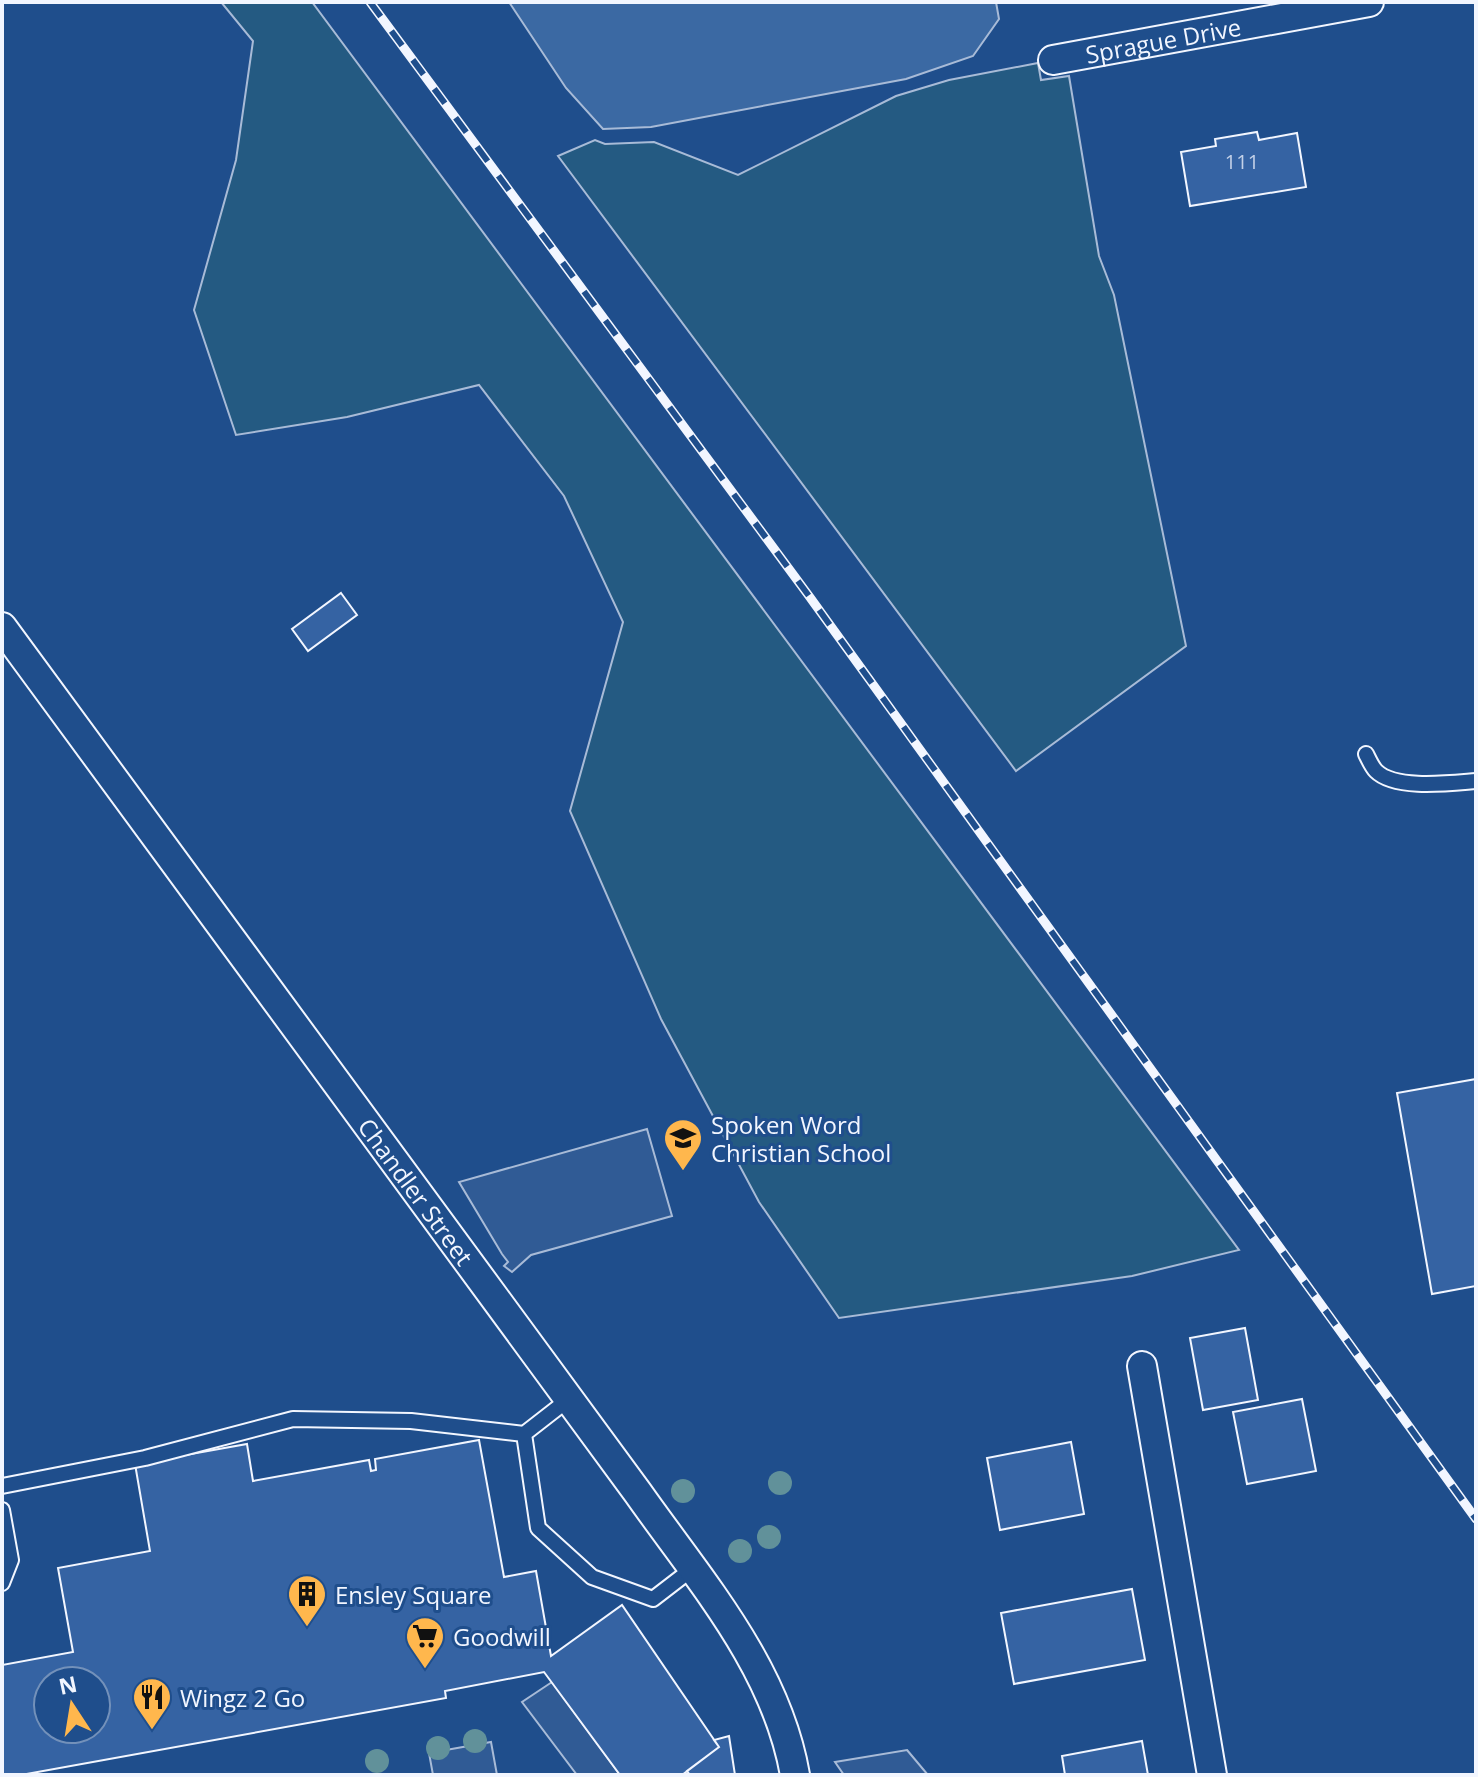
<svg xmlns="http://www.w3.org/2000/svg" width="1478" height="1777" font-family="'Open Sans',sans-serif">
	<style>
		.green { fill: #245a82; stroke: #a8bbd7; stroke-width: 2 }
		.parking { fill: #305b95; stroke: #a8bbd7; stroke-width: 2 }
		.water { fill: #3b69a3; stroke: #a8bbd7; stroke-width: 2 }
		.building { fill: #3563a3; stroke: #f2f6ff; stroke-width: 2; fill-rule: evenodd }
		.lines { fill: none; stroke-linecap: round; stroke-linejoin: round }
		.service-casing { stroke: #f2f6ff; stroke-width: 18 }
		.minor-casing { stroke: #f2f6ff; stroke-width: 32 }
		.service { stroke: #1f4e8c; stroke-width: 14 }
		.minor { stroke: #1f4e8c; stroke-width: 28 }
		.rail-casing { stroke: #f2f6ff; stroke-width: 9 }
		.rail { stroke: #1f4e8c; stroke-width: 6; stroke-dasharray: 18; stroke-linecap: butt }
		.tree { fill: #61919a }
		.labels { text-anchor: middle; dominant-baseline: central; stroke-width: 6; stroke-linejoin: round; paint-order: stroke }
		.number-label { font-size: 20px; fill: #c3d1e8 }
		.street-label { font-size: 24px; fill: #f2f6ff; stroke: #1f4e8c }
		.poi-label { font-size: 24px; fill: #f2f6ff; stroke: #1f4e8c; text-anchor: start }
	</style>
	<rect width="100%" height="100%" fill="#1f4e8c"/>
	<!-- green -->
	<path class="green" d="M221,2H312L1239,1250L1132,1276L839,1318L759,1202L661,1019L570,811L623,622L564,496L479,385L347,417L236,435L194,310L236,160L253,41Z
		M1038,63L1041,80L1069,76L1099,256L1114,295L1186,646L1016,771L558,156L595,140L605,144L654,142L738,175L896,96L949,80Z"/>
	<!-- parking -->
	<path class="parking" d="M647,1129L672,1216L531,1255L512,1272L504,1266L508,1262L502,1254L459,1182Z
		M552,1682L620,1775H577L522,1702Z
		M491,1742L497,1775H433L429,1753Z
		M907,1750L928,1775H844L835,1762Z"/>
	<!-- water -->
	<path class="water" d="M509,2H996L999,19L973,56L906,79L651,127L603,129L566,88Z"/>
	<!-- building -->
	<path class="building" d="M1257,132L1259,140L1297,133L1306,187L1190,206L1181,152L1216,146L1215,139Z
		M341,593L357,615L308,651L292,629Z
		M1476,1079V1286L1432,1294L1397,1093Z
		M1245,1328L1258,1400L1203,1410L1190,1338Z
		M1302,1399L1316,1471L1247,1484L1233,1412Z
		M479,1440L504,1577L536,1571L551,1656L622,1605L719,1747L682,1775H620L544,1672L445,1691L446,1698L21,1775H2V1665L73,1652L58,1568L150,1551L135,1464L247,1444L253,1481L369,1460L371,1471L376,1470L375,1459ZM48,1681H96V1729H48Z
		M1071,1442L1084,1514L1000,1530L987,1458Z
		M1132,1589L1145,1660L1014,1684L1001,1613Z
		M729,1736L735,1775H690L687,1771L719,1747L714,1740Z
		M1142,1741L1148,1775H1065L1062,1756Z"/>
	<g class="lines">
		<!-- service casing -->
		<g class="service-casing">
			<path id="service" d="M1366,754C1369,760 1372,767 1376,771C1395,790 1450,783 1476,781
				M524,1434L538,1528L592,1577L653,1599L692,1569
				M2,1486L145,1458L293,1419L411,1421L524,1434L569,1399
				M2,1510L11,1560L2,1583"/>
		</g>
		<!-- minor casing -->
		<g class="minor-casing">
			<g id="minor">
				<path id="s1" d="M1053,60L1369,2"/>
				<path id="s2" d="M2,627L638,1493C700,1581 776,1666 795,1775"/>
				<path d="M1142,1366L1212,1775"/>
			</g>
		</g>
		<!-- service -->
		<use href="#service" class="service"/>
		<!-- minor -->
		<use href="#minor" class="minor"/>
		<!-- rail casing -->
		<g class="rail-casing">
			<path id="rail" d="M370,2L809,596L1476,1519"/>
		</g>
		<!-- rail -->
		<use href="#rail" class="rail"/>
	</g>
	<!-- trees -->
	<g class="tree">
		<circle cx="780" cy="1483" r="12"/>
		<circle cx="683" cy="1491" r="12"/>
		<circle cx="769" cy="1537" r="12"/>
		<circle cx="740" cy="1551" r="12"/>
		<circle cx="475" cy="1741" r="12"/>
		<circle cx="438" cy="1748" r="12"/>
		<circle cx="377" cy="1761" r="12"/>
	</g>
	<!-- icons -->
	<defs>
		<g id="school-pin" transform="scale(2)"><path d="M0 17L-7.5 6A9.5 9.5 0 1 1 7.5 6Z" fill="#ffb74d" stroke="#1f4e8c"/><path d="M0-5L7-2L0 1L-7-2ZM-4 1L0 2.5L4 1V4Q0 6-4 4Z" fill="#111"/></g>
		<g id="building-pin" transform="scale(2)"><path d="M0 17L-7.5 6A9.5 9.5 0 1 1 7.5 6Z" fill="#ffb74d" stroke="#1f4e8c"/><path d="M-4-6H4V6H1V3H-1V6H-4ZM-2.5-4.3h1.7v1.8h-1.7ZM.8-4.3h1.7v1.8H.8ZM-2.5-1h1.7V.8h-1.7ZM.8-1h1.7V.8H.8Z" fill="#111"/></g>
		<g id="supermarket-pin" transform="scale(2)"><path d="M0 17L-7.5 6A9.5 9.5 0 1 1 7.5 6Z" fill="#ffb74d" stroke="#1f4e8c"/><path d="M-6-5.5h2.5l.6 2H6L4.5 2H-2.5L-4.4-4H-6ZM-1.5 3.2a1.3 1.3 0 1 0 .1 0ZM3 3.2a1.3 1.3 0 1 0 .1 0Z" fill="#111"/></g>
		<g id="restaurant-pin" transform="scale(2)"><path d="M0 17L-7.5 6A9.5 9.5 0 1 1 7.5 6Z" fill="#ffb74d" stroke="#1f4e8c"/><path d="M-5-6h1v4h1v-4h1v4h1v-4h1v5L-1.5 .5V6h-2V.5L-5-1ZM5-6V6H3V1.5H1.5Q1.5-4 5-6Z" fill="#111"/></g>
	</defs>
	<g fill-rule="evenodd">
		<use href="#school-pin" x="683" y="1138"/>
		<use href="#building-pin" x="307" y="1594"/>
		<use href="#supermarket-pin" x="425" y="1636"/>
		<use href="#restaurant-pin" x="152" y="1697"/>
	</g>
	<g class="labels">
		<!-- number labels -->
		<g class="number-label">
			<text x="1242" y="161">111</text>
		</g>
		<!-- street labels -->
		<g class="street-label">
			<text stroke="none"><textPath href="#s1" startOffset="112">Sprague Drive</textPath></text>
			<text stroke="none"><textPath href="#s2" startOffset="700">Chandler Street</textPath></text>
		</g>
		<!-- poi labels -->
		<g class="poi-label">
			<text x="711" y="1124">Spoken Word<tspan x="711" dy="28">Christian School</tspan></text>
			<text x="335" y="1594">Ensley Square</text>
			<text x="453" y="1636">Goodwill</text>
			<text x="180" y="1697">Wingz 2 Go</text>
		</g>
	</g>
	<!-- border -->
	<rect width="1478" height="1777" fill="none" stroke="#f2f6ff" stroke-width="8"/>
	<!-- north arrow -->
	<g transform="translate(72 1705) rotate(348)"><circle r="38" fill="#1f4e8c" stroke="#7391ba" stroke-width="2"/>
	<path d="M0-6L14 30L0 20L-14 30Z" fill="#ffb74d"/>
	<text y="-12" font-size="22" font-weight="bold" text-anchor="middle" fill="#f2f6ff">N</text>
	</g>
</svg>
